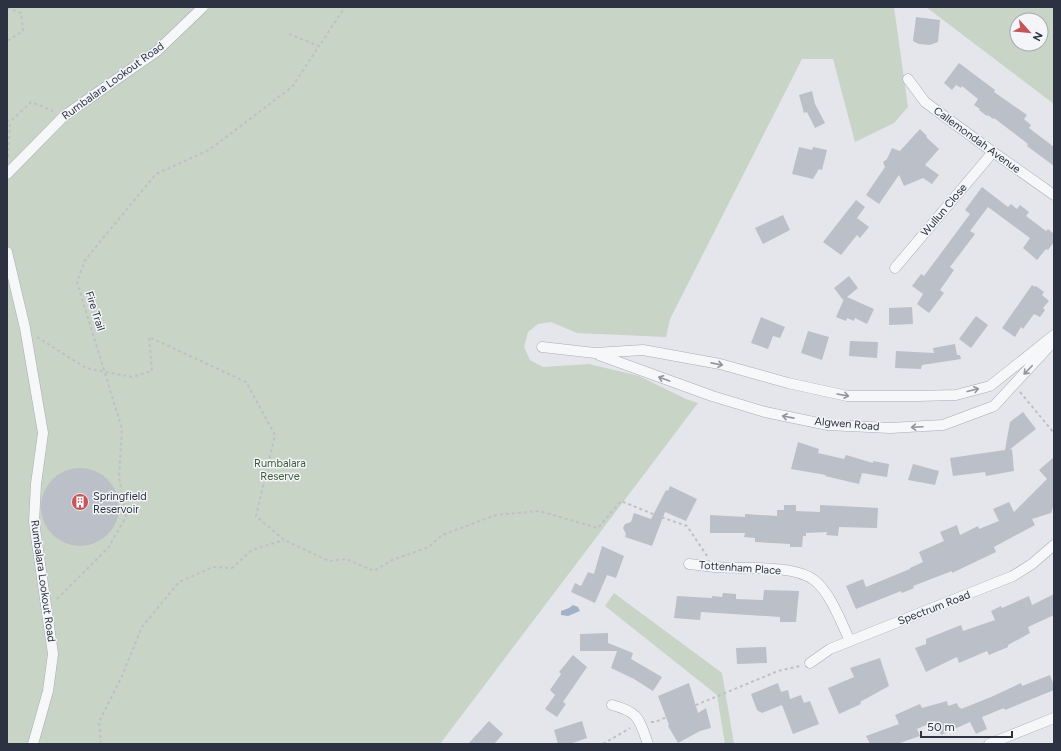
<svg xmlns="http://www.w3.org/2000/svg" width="1061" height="751" font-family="Figtree,sans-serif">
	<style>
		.green { fill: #c8d4c6; fill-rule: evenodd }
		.water { fill: #a2b1c7 }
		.building { fill: #bbbfc7 }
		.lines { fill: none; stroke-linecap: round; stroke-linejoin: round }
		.street-casing { stroke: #a9acb5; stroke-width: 11 }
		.path { stroke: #bec0c6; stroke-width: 2; stroke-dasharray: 3 3; stroke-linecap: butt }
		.street { stroke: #f6f7f9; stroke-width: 10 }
		.oneway { stroke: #92949e }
		.labels { text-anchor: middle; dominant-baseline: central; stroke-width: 3; stroke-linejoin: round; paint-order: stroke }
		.street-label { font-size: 11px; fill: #2d3242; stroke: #f3f5f8 }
		.park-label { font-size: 11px; fill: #3e5c3b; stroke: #f3f5f8 }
		.poi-label { font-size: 11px; fill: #2d3242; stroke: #f3f5f8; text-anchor: start }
	</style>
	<rect width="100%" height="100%" fill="#e4e6eb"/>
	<!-- green -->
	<path class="green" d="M7,7H894L908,107L894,123L855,142L833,59H802L670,319L666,337L577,333L551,322L538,324L528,332L524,347L530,360L543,367L589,364L639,376L686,399L698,403L440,744H7Z
		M926,7H1054V104ZM1017,20H1041V44H1017Z
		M614,593L722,673L734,744H725L717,695L605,606Z"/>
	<!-- water -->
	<path class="water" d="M573,605L578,607L580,611L568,616L561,615V611L569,608Z"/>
	<!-- building -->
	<path class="building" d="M916,17L940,20L938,42L930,45L919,44L913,41Z
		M959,63L995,90L994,92L1027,115L1024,119L1031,125L1029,128L1054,147V166L1027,146L1028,144L994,118L993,119L988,115L987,116L979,110L980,109L974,105L978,99L962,86L961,88L956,85L952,90L944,83Z
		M812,91L815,104L825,123L815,128L807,112L804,113L799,95Z
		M920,129L927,136L926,137L939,149L925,165L939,175L932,184L923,178L904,186L899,175L879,204L866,195L885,167L883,162L887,159L892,148L900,151Z
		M799,147L812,150L813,147L827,150L822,170L819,169L813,179L792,174Z
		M982,187L1008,207L1011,204L1017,209L1020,205L1029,212L1026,216L1046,231L1048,229L1054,234V242L1048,250L1046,249L1037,260L1023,248L1030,238L988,207L970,231L975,234L950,267L954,270L940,290L944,293L929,313L917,304L923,294L912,286L921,274L924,276L970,214L965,210Z
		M856,200L865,207L857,218L869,227L860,238L857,235L841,255L823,242Z
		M783,215L790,230L763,244L755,228Z
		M849,276L858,288L847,297L874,309L867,324L855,318L854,321L847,318L846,321L836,317L844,299L843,300L834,288Z
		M1032,285L1035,287L1036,286L1044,292L1042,295L1049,301L1043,308L1045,310L1040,317L1034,314L1023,329L1021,327L1015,337L1002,328Z
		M912,307L913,324L889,325V308Z
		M976,316L988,325L971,348L959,339Z
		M761,317L785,327L780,338L773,336L768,349L751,343Z
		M808,331L829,337L822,360L801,353Z
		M850,341L878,342L877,358L849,356Z
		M955,344L957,355H960L961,359L922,365L921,369L895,368L896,351L934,353L933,348Z
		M1023,412L1036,429L1009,450L1012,449L1014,471L986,476L985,472L953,476L950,458L1005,450L1010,422Z
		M798,442L819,449L818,453L844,459L846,455L873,463V461L889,464L887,477L862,473L859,484L825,476L826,475L791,469Z
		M1054,457V505L1051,513L1032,519L1035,525L994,547L996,552L952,573V571L913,586L914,588L902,593L901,591L856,609L846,586L863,579L866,587L910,569V568L923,562L919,552L944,541L940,532L957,525L960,535L978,526L979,529L999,521L993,509L1009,502L1014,512L1047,479L1039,470Z
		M913,464L939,471L935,485L908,480Z
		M41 507a39 39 0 1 1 78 0a39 39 0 1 1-78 0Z
		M670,486L697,499L686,521L665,512L652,546L625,537L626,534L623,528L625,524L631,522L634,513L651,519L666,490L668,491Z
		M784,505H796V511L820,512V505L878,508L877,528L839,527L838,536L826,535L827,532L806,533V536H803L802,547H790V544L755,542V538L744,537L745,533H710V515L745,517V514L777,516V510H784Z
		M602,546L624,556L616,578L607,575L595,603L571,592L575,583L581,586L588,572L594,574Z
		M764,590L799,591L796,622H780V617L701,612L700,620L674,618L677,596L712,598V596L722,597L723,593L736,594V599L763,600Z
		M1054,594V615L1028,627L1030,633L1008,645V647L989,655L987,651L959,663L957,657L926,672L915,648L926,644V639L961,625L963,631L995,620L991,611L1001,606L1002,608L1029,596L1032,605Z
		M608,633V643L633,653L631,659L662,677L653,691L634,679L611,668L617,651H580V634Z
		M766,647L767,663L737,664L736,648Z
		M573,655L587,667L563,702L566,704L557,717L545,709L555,695L550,690L561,674L559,672Z
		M880,658L889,686L860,702L861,704L839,714L828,688L854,677L850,668Z
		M1050,675L1054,686V690L1005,710L1004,708L982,717L987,729L976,734L970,722L941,735L935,721L917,729L920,736L897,744H870L866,736L899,724L895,715L920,704L922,708L947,701L948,706L957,703L959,708L960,707L961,709L991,697L1021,683L1022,686Z
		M689,683L698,713L706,708L711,728L700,731L678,743L668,726L669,725L658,696Z
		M778,683L781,692L788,690L790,699L801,695L804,703L810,701L819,724L793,734L782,705L762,713L757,710L751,694Z
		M489,721L503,734L494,744H468Z
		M582,721L587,738L570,744H558L554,730Z"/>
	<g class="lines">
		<!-- street casing -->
		<g class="street-casing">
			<path id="street" d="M908,79L925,102L993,152L1054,195
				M7,174L64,116L157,51L203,7
				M7,252L25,328L43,433L36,484L34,522L53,654L48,691L33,744
				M895,268L993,152
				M542,347L595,353L643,350L720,364L788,383L847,396H918L956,395L990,386L1054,335
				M599,355L712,396L765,412L828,425L890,428L943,425L994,406L1054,341
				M689,564C698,565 706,566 714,567C740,569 793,564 814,580C830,592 841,622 850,641
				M810,663L830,649L1013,576L1032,564L1054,545
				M612,705C639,712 639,719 648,744
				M989,744L1054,718"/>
		</g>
		<!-- path -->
		<path class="path" d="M7,8L21,13L23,31L7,41
			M289,34L319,46L345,7
			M7,120L10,122L31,102L53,111
			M8,157L10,122
			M37,337L86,368L132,377L152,371L149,337L246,382L275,435L256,516L284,540L329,561L346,559L374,571L392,560L429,547L442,535L496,515L539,511L598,528L621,501L658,516L687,526L707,556
			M1020,392L1054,433
			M57,599L108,548L126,517L119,477L122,429L77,282L85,260L156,174L209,150L292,87L319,46
			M651,722H655L778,671L800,666
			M101,744L99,722L121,678L142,627L179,582L213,567L232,568L252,550L284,540
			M603,744L630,728"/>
		<!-- street -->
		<use href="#street" class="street"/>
	</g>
	<!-- one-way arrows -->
	<defs><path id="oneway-shaft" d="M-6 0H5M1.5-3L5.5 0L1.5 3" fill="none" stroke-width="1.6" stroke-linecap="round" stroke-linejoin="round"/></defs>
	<g class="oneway">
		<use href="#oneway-shaft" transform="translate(717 364) rotate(11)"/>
		<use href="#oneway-shaft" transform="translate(1028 370) rotate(134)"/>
		<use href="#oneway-shaft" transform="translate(664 379) rotate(-160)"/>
		<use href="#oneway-shaft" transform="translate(973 390) rotate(-14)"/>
		<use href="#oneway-shaft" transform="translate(843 395) rotate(10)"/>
		<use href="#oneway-shaft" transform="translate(788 417) rotate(-169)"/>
		<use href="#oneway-shaft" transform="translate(917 427) rotate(177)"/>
	</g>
	<!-- icons -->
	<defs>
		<g id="building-disc" transform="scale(0.9)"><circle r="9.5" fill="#c4555b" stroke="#f3f5f8"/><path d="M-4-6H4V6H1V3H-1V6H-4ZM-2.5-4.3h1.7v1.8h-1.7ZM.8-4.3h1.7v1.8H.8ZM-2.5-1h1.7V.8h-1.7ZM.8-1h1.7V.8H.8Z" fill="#fff"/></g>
	</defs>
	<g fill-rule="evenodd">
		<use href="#building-disc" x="80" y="502"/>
	</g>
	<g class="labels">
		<!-- street labels -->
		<g class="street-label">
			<text transform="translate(113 81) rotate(-36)">Rumbalara Lookout Road</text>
			<text transform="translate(977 140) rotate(36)">Callemondah Avenue</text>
			<text transform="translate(944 210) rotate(-50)">Wullun Close</text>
			<text transform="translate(95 311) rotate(72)">Fire Trail</text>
			<text transform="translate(847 424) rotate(5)">Algwen Road</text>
			<text transform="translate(740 568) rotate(4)">Tottenham Place</text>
			<text transform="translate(43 581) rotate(82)">Rumbalara Lookout Road</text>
			<text transform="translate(934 608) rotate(-21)">Spectrum Road</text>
		</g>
		<!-- park labels -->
		<g class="park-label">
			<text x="280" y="463">Rumbalara<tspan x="280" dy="13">Reserve</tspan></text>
		</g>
		<!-- poi labels -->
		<g class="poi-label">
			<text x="93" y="496">Springfield<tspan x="93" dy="13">Reservoir</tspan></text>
		</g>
	</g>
	<!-- border -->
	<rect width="1061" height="751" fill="none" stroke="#2d3242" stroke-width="16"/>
	<!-- north arrow -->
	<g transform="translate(1029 32) rotate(117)"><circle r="19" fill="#f3f5f8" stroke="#a4a7af"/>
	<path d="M0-3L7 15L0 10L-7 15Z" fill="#c4555b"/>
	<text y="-6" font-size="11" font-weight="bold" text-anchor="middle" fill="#2d3242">N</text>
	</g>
	<!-- scale -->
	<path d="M921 731v6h91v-6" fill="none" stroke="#2d3242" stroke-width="2"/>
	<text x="927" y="731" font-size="12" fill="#2d3242" stroke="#f3f5f8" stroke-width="3" paint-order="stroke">50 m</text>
</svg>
